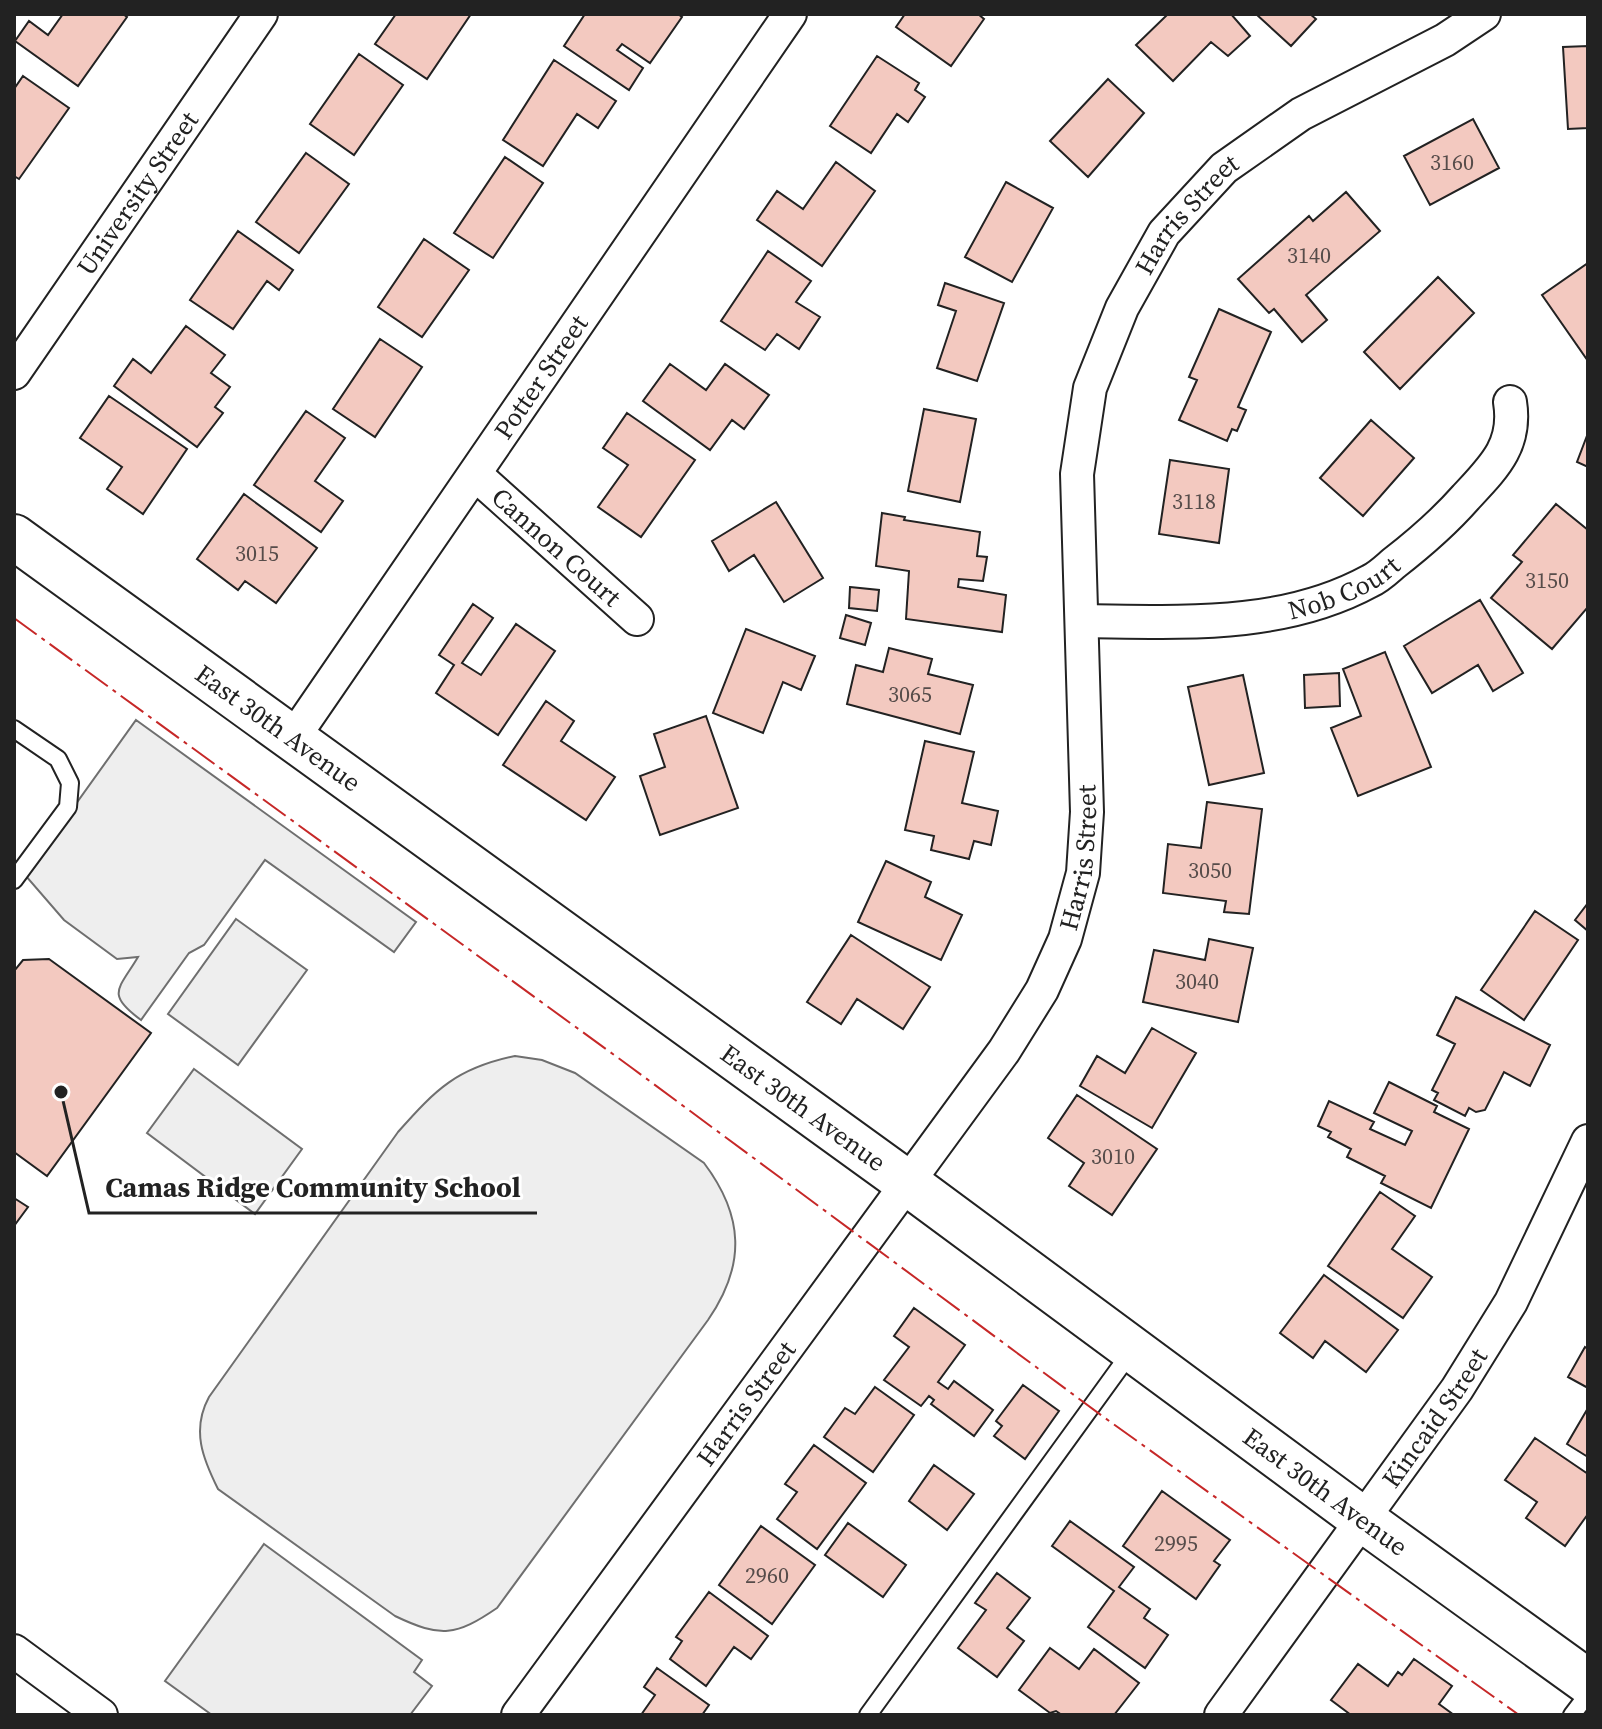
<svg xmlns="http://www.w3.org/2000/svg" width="1602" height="1729" font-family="'Source Serif 4',serif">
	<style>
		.green { fill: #eee; stroke: #6f6f6f; stroke-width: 2 }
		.parking { fill: #ededed; stroke: #6f6f6f; stroke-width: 2 }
		.building { fill: #f3c9c0; stroke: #222; stroke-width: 2 }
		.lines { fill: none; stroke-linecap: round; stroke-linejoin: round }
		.lane-casing { stroke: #222; stroke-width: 20 }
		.street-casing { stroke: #222; stroke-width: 36 }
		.primary-casing { stroke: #222; stroke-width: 48 }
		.lane { stroke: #fff; stroke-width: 16 }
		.street { stroke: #fff; stroke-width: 32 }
		.primary { stroke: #fff; stroke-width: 44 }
		.power { stroke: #c62828; stroke-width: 2; stroke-dasharray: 28 6 4 6; stroke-linecap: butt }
		.labels { text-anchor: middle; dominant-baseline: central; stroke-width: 6; stroke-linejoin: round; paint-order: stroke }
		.number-label { font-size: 22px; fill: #564c4a }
		.street-label { font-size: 26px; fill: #222; stroke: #fff }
		.leader { fill: none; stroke: #222; stroke-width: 3 }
		.callout-dot { fill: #222; stroke: #fff; stroke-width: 3 }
		.callout-label { font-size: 28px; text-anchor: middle; font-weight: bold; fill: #222; stroke: #fff; stroke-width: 6; stroke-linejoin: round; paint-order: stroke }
	</style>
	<rect width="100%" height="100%" fill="#fff"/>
	<!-- green -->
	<path class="green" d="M136,720L416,922L394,952L265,860L204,945L189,953L141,1020C105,994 119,989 138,957L117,959L64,920L25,875Z
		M236,919L307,970L238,1065L168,1014Z
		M515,1056L542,1060L575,1073L704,1163C744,1216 746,1265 708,1320L497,1608C456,1636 441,1638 395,1616L218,1489C203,1459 191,1430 209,1397L398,1132C436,1089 457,1068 515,1056Z
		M194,1069L302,1149L255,1214L147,1133Z"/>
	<!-- parking -->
	<path class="parking" d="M264,1544L422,1660L414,1672L432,1686L410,1715H212L165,1681Z"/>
	<!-- building -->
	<path class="building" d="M63,14H123L127,17L78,86L15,41L29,21L48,35Z
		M396,14H471L427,79L375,44Z
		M585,14H678L682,17L650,63L622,44L617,50L643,68L629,90L564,46Z
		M905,14H978L984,19L951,66L896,27Z
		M1168,14H1231L1250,36L1228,56L1211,42L1173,81L1136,45Z
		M1256,14H1310L1316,19L1291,46Z
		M1588,46V128L1568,129L1563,47Z
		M359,54L403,85L354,155L310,124Z
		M877,56L919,83L915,90L925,97L908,122L897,114L871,153L830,126Z
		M554,60L616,101L598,128L577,114L543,166L503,140Z
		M23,76L69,108L19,179L14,176V89Z
		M1108,79L1144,113L1088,177L1050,141Z
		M1473,119L1499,168L1430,205L1404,156Z
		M306,153L349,184L299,253L256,222Z
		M505,157L543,183L493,258L454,233Z
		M836,162L875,191L822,266L757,220L777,191L803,209Z
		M1006,182L1053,208L1012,282L965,257Z
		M1346,192L1380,231L1306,295L1327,320L1302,342L1274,309L1269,313L1238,279L1309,216L1313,221Z
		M238,231L293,270L279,290L267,281L233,329L190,300Z
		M424,239L469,270L422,337L378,307Z
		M768,251L811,281L796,302L820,317L799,349L777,334L765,350L721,321Z
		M1588,263V361L1542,295Z
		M1438,277L1474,313L1400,389L1364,352Z
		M945,283L1004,303L977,381L937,368L956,311L938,305Z
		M1219,309L1271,332L1238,407L1246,410L1237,431L1232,429L1227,441L1179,420L1197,380L1189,377Z
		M186,326L225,355L211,373L230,387L215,407L223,413L197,447L114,386L133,359L151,373Z
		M380,339L422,367L375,437L333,409Z
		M670,364L706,390L725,364L769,395L744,429L732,420L710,450L643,401Z
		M109,396L187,449L143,514L107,489L122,467L80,438Z
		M924,409L976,419L960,502L908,491Z
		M306,411L345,438L315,481L343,501L321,532L254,485Z
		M627,413L695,460L641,537L598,507L628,465L603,448Z
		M1371,420L1414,458L1363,516L1320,478Z
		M1588,433V467L1577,462Z
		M1170,460L1229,469L1219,543L1159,534Z
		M244,494L317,548L276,603L245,581L238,590L197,559Z
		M776,502L823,578L784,602L754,555L729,571L712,541Z
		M1556,504L1588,530V607L1552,649L1491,598L1522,562L1513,555Z
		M882,513L905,517L904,520L980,532L977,556L987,557L983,581L959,579L958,587L1006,595L1002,632L906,619L909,571L876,566Z
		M850,587L879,590L877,611L849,608Z
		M1480,600L1523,673L1493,691L1478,665L1432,693L1404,646Z
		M473,604L493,618L462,663L481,675L516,624L555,651L498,735L436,693L454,665L439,655Z
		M846,615L871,623L865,645L840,638Z
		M746,629L815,656L801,690L783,682L763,733L713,713Z
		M889,648L932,659L928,674L973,685L960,734L847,704L856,665L883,672Z
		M1385,652L1431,767L1358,796L1331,728L1361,716L1343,669Z
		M1339,673L1340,706L1305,708L1304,675Z
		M1243,675L1264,773L1209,785L1188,687Z
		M546,701L574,721L561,741L615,777L586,820L503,765Z
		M706,716L738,808L660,835L640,776L665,767L654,734Z
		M925,741L974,752L962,803L998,811L991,845L974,841L969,859L931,850L934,836L905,830Z
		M1207,802L1262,809L1249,914L1224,912L1226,901L1163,893L1168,844L1201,848Z
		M886,861L931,882L925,897L962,915L941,960L858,922Z
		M1588,903V931L1575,920Z
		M1535,911L1578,940L1524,1020L1481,990Z
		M851,935L930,987L903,1029L857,999L841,1024L807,1002Z
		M1209,939L1253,948L1238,1022L1143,1002L1154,950L1205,960Z
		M49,959L151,1033L47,1176L14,1152V971L23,960Z
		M1456,997L1550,1045L1530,1086L1504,1072L1485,1110L1476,1112L1469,1108L1465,1116L1434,1100L1438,1093L1432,1090L1455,1044L1437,1035Z
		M1152,1028L1196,1053L1152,1128L1080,1086L1097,1056L1125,1073Z
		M1389,1082L1437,1106L1434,1112L1469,1129L1431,1208L1381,1183L1385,1176L1347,1157L1351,1149L1328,1137L1331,1132L1318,1126L1329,1101L1374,1122L1370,1129L1405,1145L1412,1131L1374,1113Z
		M1077,1095L1157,1149L1112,1215L1069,1186L1084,1163L1048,1138Z
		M1380,1192L1415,1216L1392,1249L1432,1277L1403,1318L1328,1266Z
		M14,1198L28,1207L14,1226Z
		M1324,1275L1398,1330L1366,1372L1325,1341L1313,1358L1280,1333Z
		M914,1308L965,1345L938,1382L948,1389L954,1381L993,1410L974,1436L931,1404L934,1400L929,1396L921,1406L884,1380L909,1347L894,1336Z
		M1585,1347L1588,1349V1388L1568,1377Z
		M1023,1385L1059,1411L1025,1459L994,1436L1002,1426L996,1421Z
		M875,1387L914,1415L873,1472L824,1437L845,1408L855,1414Z
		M1588,1408V1457L1567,1444Z
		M1535,1438L1588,1474V1514L1565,1546L1526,1518L1537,1502L1505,1480Z
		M814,1445L866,1483L817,1549L777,1519L797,1492L785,1484Z
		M934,1465L974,1494L947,1530L909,1501Z
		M1162,1491L1230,1540L1214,1561L1220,1565L1196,1599L1123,1546Z
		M1070,1521L1134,1567L1119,1587L1150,1609L1144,1618L1168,1635L1145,1668L1088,1627L1114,1591L1052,1546Z
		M848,1523L906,1565L883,1597L825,1555Z
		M761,1526L815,1565L772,1624L719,1585Z
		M997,1573L1030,1598L1007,1628L1024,1641L997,1677L958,1648L986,1610L975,1603Z
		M709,1592L768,1636L751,1659L734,1647L706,1686L670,1659L682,1641L676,1637Z
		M1050,1648L1079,1669L1094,1649L1139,1683L1114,1715H1062L1056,1711L1050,1713L1019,1690Z
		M1414,1659L1452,1686L1439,1704L1454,1715H1351L1331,1700L1358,1664L1388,1686L1398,1672L1402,1675Z
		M657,1668L709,1705L702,1715H641L655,1695L644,1687Z"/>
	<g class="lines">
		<!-- lane casing -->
		<g class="lane-casing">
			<path id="lane" d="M14,729L58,759L70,783L68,807L14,880
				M868,1715L1131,1352
				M1572,1715L1588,1694"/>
		</g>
		<!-- street casing -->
		<g class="street-casing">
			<g id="street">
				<path id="s1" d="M14,373L261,14"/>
				<path id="s2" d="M476,475L637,619"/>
				<path id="s3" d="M1083,621C1180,622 1282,629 1370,581C1379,577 1387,569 1394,563C1421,542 1444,522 1466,497C1494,467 1517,445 1510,402"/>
				<path id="s4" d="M293,738L790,14"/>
				<path d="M14,1651L101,1715"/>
				<path id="s5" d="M518,1715L1004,1051L1042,990L1065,939L1083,873L1087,812L1077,474L1090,388L1122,308L1164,233L1224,168L1301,114L1445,40L1484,14"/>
				<path id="s6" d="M1221,1715L1457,1389L1511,1302L1588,1141"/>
			</g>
		</g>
		<!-- primary casing -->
		<g class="primary-casing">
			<g id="primary">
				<path id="s7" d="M14,537L906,1182L1362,1519L1588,1682"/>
			</g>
		</g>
		<!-- lane -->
		<use href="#lane" class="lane"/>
		<!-- street -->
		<use href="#street" class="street"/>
		<!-- primary -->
		<use href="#primary" class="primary"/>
		<!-- power -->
		<path class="power" d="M14,618L632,1068L1105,1418L1519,1715"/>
	</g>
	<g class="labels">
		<!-- number labels -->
		<g class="number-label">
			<text x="1452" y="162">3160</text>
			<text x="1309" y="255">3140</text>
			<text x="1194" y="501">3118</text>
			<text x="257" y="553">3015</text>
			<text x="1547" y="580">3150</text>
			<text x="910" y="694">3065</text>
			<text x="1210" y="870">3050</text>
			<text x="1197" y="981">3040</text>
			<text x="1113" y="1156">3010</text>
			<text x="1176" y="1543">2995</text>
			<text x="767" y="1575">2960</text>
		</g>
		<!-- street labels -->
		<g class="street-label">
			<text stroke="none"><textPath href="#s1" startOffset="218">University Street</textPath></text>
			<text stroke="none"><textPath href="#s5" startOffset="1706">Harris Street</textPath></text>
			<text stroke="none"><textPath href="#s4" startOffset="438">Potter Street</textPath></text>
			<text stroke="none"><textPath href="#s2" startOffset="108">Cannon Court</textPath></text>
			<text stroke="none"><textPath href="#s3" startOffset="266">Nob Court</textPath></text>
			<text stroke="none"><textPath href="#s7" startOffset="326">East 30th Avenue</textPath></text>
			<text stroke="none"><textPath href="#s5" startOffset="1034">Harris Street</textPath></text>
			<text stroke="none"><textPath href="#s7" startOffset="974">East 30th Avenue</textPath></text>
			<text stroke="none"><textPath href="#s5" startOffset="386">Harris Street</textPath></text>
			<text stroke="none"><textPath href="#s6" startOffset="366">Kincaid Street</textPath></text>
			<text stroke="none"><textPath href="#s7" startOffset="1622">East 30th Avenue</textPath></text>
		</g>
	</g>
	<!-- callouts -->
	<path class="leader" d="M61 1092L89 1213H537"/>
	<circle class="callout-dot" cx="61" cy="1092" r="8"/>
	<g class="callout-label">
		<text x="313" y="1197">Camas Ridge Community School</text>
	</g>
	<!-- border -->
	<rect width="1602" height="1729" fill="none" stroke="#222222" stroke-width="32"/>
</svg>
